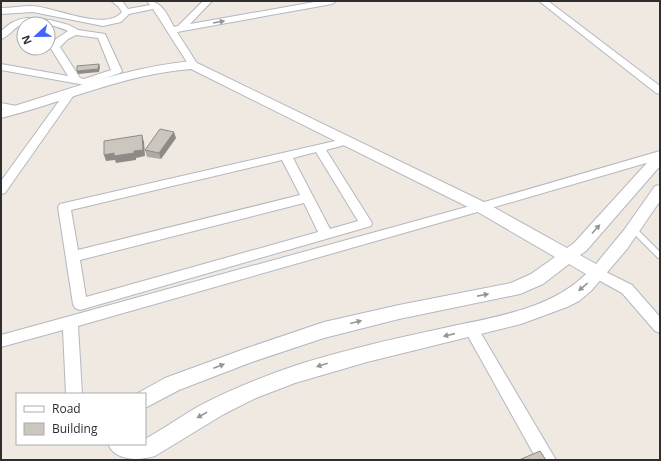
<svg xmlns="http://www.w3.org/2000/svg" width="661" height="461" font-family="'Open Sans',sans-serif">
	<style>
		.lines { fill: none; stroke-linecap: round; stroke-linejoin: round }
		.service-casing { stroke: #b4b7c1; stroke-width: 2 }
		.minor-casing { stroke: #b4b7c1; stroke-width: 2 }
		.tertiary-casing { stroke: #b4b7c1; stroke-width: 2 }
		.service { fill: #fff; fill-rule: evenodd }
		.minor { fill: #fff; fill-rule: evenodd }
		.tertiary { fill: #fff; fill-rule: evenodd }
		.wall { fill: #afaba4 }
		.shaded-wall { fill: #8e8b86 }
		.building { fill: #cbc7bf; stroke: #8e8b86 }
		.oneway { fill: #969696 }
	</style>
	<rect width="100%" height="100%" fill="#efe9e1"/>
	<g class="lines">
		<!-- service casing -->
		<g class="service-casing">
			<path id="service" d="M631,227H635L660,252V258H658L631,231L630,229Z"/>
		</g>
		<!-- minor casing -->
		<g class="minor-casing">
			<path id="minor" d="M111,1H122L128,9L150,5L147,1C162,1 167,14 174,27L178,26L203,1H212L190,24L320,1H336L332,4L177,32L198,65L193,68L190,67L153,9L129,14L121,22L103,26L33,12L1,14V8C11,8 22,6 32,6C55,7 106,32 122,12L118,6Z
				M539,1H548L660,86V94L656,93Z
				M27,18L50,20L69,25L78,30L105,34L122,71L120,73L85,85L1,70V64L68,76L50,47L56,39L68,31C57,26 31,18 19,26C13,29 8,37 1,39V31C9,24 16,19 27,18ZM76,35L98,38L111,70L84,79L80,78L60,47L68,39Z
				M71,89L76,92L5,193L1,194V181L67,90Z
				M1,103L22,107L23,109L18,112L1,109Z
				M348,138L352,139L354,141L352,143L326,150L372,223L371,226L80,310L75,308L73,304L58,207L60,204ZM316,152L358,221L330,229L293,158ZM282,160L300,195L78,250L71,210ZM304,203L318,232L86,297L80,260Z
				M660,151V159L481,211L78,326L82,394H66L63,330L1,347V335L481,203Z
				M598,268L632,285L660,317V333L655,331L622,293L593,277L591,273L593,269Z
				M471,323L476,325L556,460H537L464,329L466,325Z"/>
		</g>
		<!-- tertiary casing -->
		<g class="tertiary-casing">
			<path id="tertiary" d="M193,61L486,203L567,248L574,243L655,154L660,152V166L586,251L580,255L596,264L624,230L655,186L660,185V201L627,249L591,291L579,301L567,307L521,324L367,362L295,383L256,398L224,414L155,456C138,461 115,461 108,444H145V439C164,429 181,416 199,406C229,390 262,377 294,366C340,351 388,340 435,330C485,318 548,312 586,274L569,264L543,284L520,294L399,319L324,338L252,362L179,390L145,408V394H137L138,393L165,378L247,348L324,322L399,305L511,283L531,274L555,257L476,211L191,69C125,74 65,102 1,118V110C64,91 127,67 193,61Z"/>
		</g>
		<!-- service -->
		<use href="#service" class="service"/>
		<!-- minor -->
		<use href="#minor" class="minor"/>
		<!-- tertiary -->
		<use href="#tertiary" class="tertiary"/>
	</g>
	<!-- wall -->
	<path class="wall" d="M176,138L161,159L147,157L145,150Z"/>
	<!-- shaded-wall -->
	<path class="shaded-wall" d="M99,64L100,67L99,72L78,74L77,71Z
		M174,132L176,138L161,159L159,153Z
		M142,135L144,142L145,156L136,158V160L116,163L115,160L106,161L104,155L114,153Z"/>
	<!-- building -->
	<path class="building" d="M99,64L98,69L77,71V66Z
		M160,129L174,132L159,153L145,150Z
		M142,135L143,150L134,151V153L114,156V153L104,155V141Z
		M540,451L546,460H519Z"/>
	<!-- one-way arrows -->
	<defs><path id="oneway-solid" d="M-6-.8H1V-3.2L6.5 0L1 3.2V.8H-6Z"/></defs>
	<g class="oneway">
		<use href="#oneway-solid" transform="translate(219 22) rotate(-10)"/>
		<use href="#oneway-solid" transform="translate(596 229) rotate(-48)"/>
		<use href="#oneway-solid" transform="translate(583 287) rotate(139)"/>
		<use href="#oneway-solid" transform="translate(483 295) rotate(-11)"/>
		<use href="#oneway-solid" transform="translate(356 322) rotate(-14)"/>
		<use href="#oneway-solid" transform="translate(449 335) rotate(167)"/>
		<use href="#oneway-solid" transform="translate(322 365) rotate(162)"/>
		<use href="#oneway-solid" transform="translate(219 366) rotate(-21)"/>
		<use href="#oneway-solid" transform="translate(202 415) rotate(151)"/>
	</g>
	<!-- border -->
	<rect width="661" height="461" fill="none" stroke="#2e2e2e" stroke-width="4"/>
	<!-- legend -->
	<rect x="16" y="393" width="130" height="52" fill="#ffffff" stroke="#ababab"/>
	<rect x="24" y="406" width="20" height="6" fill="#ffffff" stroke="#ababab"/>
	<text x="52" y="413" font-size="12" fill="#2e2e2e">Road</text>
	<rect x="24" y="423" width="20" height="12" fill="#cbc7bf" stroke="#ababab"/>
	<text x="52" y="433" font-size="12" fill="#2e2e2e">Building</text>
	<!-- north arrow -->
	<g transform="translate(36 36) rotate(248)"><circle r="19" fill="#ffffff" stroke="#ababab"/>
	<path d="M0-3L7 15L0 10L-7 15Z" fill="#4264fb"/>
	<text y="-6" font-size="11" font-weight="bold" text-anchor="middle" fill="#2e2e2e">N</text>
	</g>
</svg>
